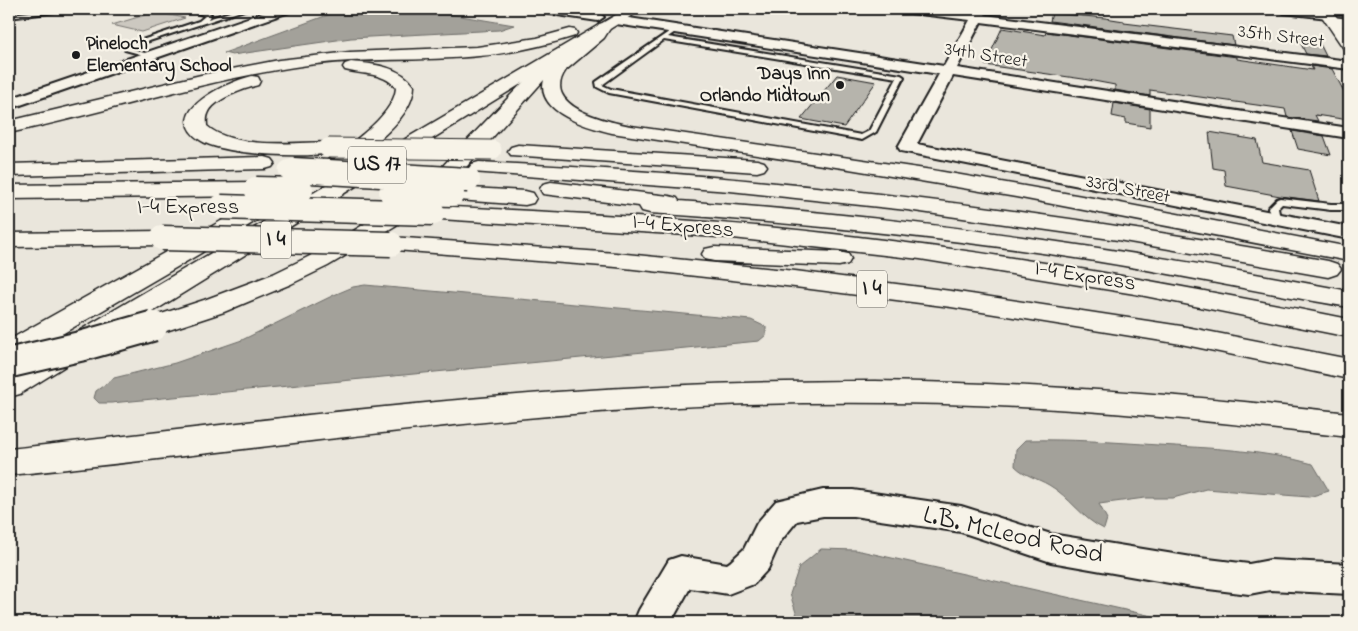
<svg xmlns="http://www.w3.org/2000/svg" width="1358" height="631" font-family="'Indie Flower',sans-serif">
	<style>
		.green { fill: #ccc8c0; stroke: #74726e }
		.water { fill: #a3a19a; stroke: #6d6c68 }
		.building { fill: #b6b4ac; stroke: #1c1c1c }
		.lines { fill: none; stroke-linecap: round; stroke-linejoin: round }
		.service-casing { stroke: #1c1c1c; stroke-width: 4 }
		.minor-casing { stroke: #1c1c1c; stroke-width: 4 }
		.tertiary-casing { stroke: #1c1c1c; stroke-width: 3 }
		.primary-casing { stroke: #1c1c1c; stroke-width: 3 }
		.motorway-casing { stroke: #1c1c1c; stroke-width: 3 }
		.service { fill: #f7f3e8; fill-rule: evenodd }
		.minor { fill: #f7f3e8; fill-rule: evenodd }
		.tertiary { fill: #f7f3e8; fill-rule: evenodd }
		.primary { fill: #f7f3e8; fill-rule: evenodd }
		.motorway { fill: #f7f3e8; fill-rule: evenodd }
		.motorway-bridge-far2-casing { stroke: #1c1c1c; stroke-width: 21; stroke-linecap: butt }
		.motorway-bridge-far1-casing { stroke: #1c1c1c; stroke-width: 27; stroke-linecap: butt }
		.motorway-bridge-casing { stroke: #1c1c1c; stroke-width: 33; stroke-linecap: butt }
		.motorway-bridge-far2 { stroke: #f7f3e8; stroke-width: 19 }
		.motorway-bridge-far1 { stroke: #f7f3e8; stroke-width: 24 }
		.motorway-bridge { stroke: #f7f3e8; stroke-width: 29 }
		.poi-dot { fill: #1c1c1c; stroke: #f7f3e8; stroke-width: 2 }
		.labels { text-anchor: middle; dominant-baseline: central; stroke-width: 4.5; stroke-linejoin: round; paint-order: stroke }
		.far-street-label { font-size: 19px; fill: #1c1c1c; stroke: #f7f3e8 }
		.far-poi-label { font-size: 19px; font-weight: bold; fill: #1c1c1c; stroke: #f7f3e8; text-anchor: start }
		.shield { fill: #f7f3e8; stroke: #5e5c59; stroke-width: 1 }
		.shield-label { font-size: 21px; font-weight: bold; fill: #1c1c1c }
		.street-label { font-size: 22px; fill: #1c1c1c; stroke: #f7f3e8 }
		.near-street-label { font-size: 26px; fill: #1c1c1c; stroke: #f7f3e8 }
	</style>
	<rect width="100%" height="100%" fill="#eae6dc"/>
	<filter id="ink" filterUnits="userSpaceOnUse"><feTurbulence type="fractalNoise" baseFrequency=".02" numOctaves="2"/><feDisplacementMap in="SourceGraphic" scale="10" xChannelSelector="R" yChannelSelector="G"/><feConvolveMatrix kernelMatrix="1 2 1 2 8 2 1 2 1" color-interpolation-filters="sRGB"/></filter>
	<g filter="url(#ink)">
		<!-- green -->
		<path class="green" d="M155,12L185,18L142,32L112,25Z"/>
		<!-- water -->
		<path class="water" d="M344,9H419L514,25L499,30L351,38L232,55L224,53Z
			M365,285L751,320L766,327V335L759,341L111,403H99L94,398L96,391L114,378L175,363L242,340L334,295L353,287Z
			M1025,440C1069,439 1114,442 1158,445C1210,448 1263,450 1313,464L1329,491L1309,497L1206,489L1173,498H1145L1099,504L1107,519L1104,529C1082,519 1070,497 1049,485C1037,478 1025,476 1015,466L1016,449Z
			M821,549L856,550L1179,622H799L790,594L799,567Z"/>
		<!-- building -->
		<path class="building" d="M1052,13L1105,18L1124,21V23L1232,36L1234,45L1050,21Z
			M1002,28L1045,35L1046,32L1237,57V59L1313,70L1311,66L1332,69L1349,101V120L1315,115L1318,121L1287,117L1285,109L1150,90V96L1115,90V85L1083,79L985,65Z
			M1298,38L1318,40L1326,56L1306,54Z
			M837,75L876,82L844,127L801,119Z
			M1114,103L1150,109V127L1126,123V119L1112,116Z
			M1292,131L1324,136L1331,155L1298,149Z
			M1209,132L1257,140L1262,162L1309,170L1319,201L1280,196L1226,186L1224,170L1213,168Z"/>
		<g class="lines">
			<!-- service casing -->
			<g class="service-casing">
				<path id="service" d="M61,9H78L9,18V14Z
					M187,9H195L211,14L208,19L239,9H247L134,46L132,49L151,55V57L125,50L130,44L199,21L205,16Z
					M676,27L678,28V30L668,37L901,75L904,77L876,132L862,140L609,93L597,87L596,82ZM664,40L897,78L869,131L861,135L611,89L602,85Z
					M1280,198L1331,204H1349V210H1331L1282,204L1278,208L1280,219L1275,222L1272,221L1268,208L1277,199Z"/>
			</g>
			<!-- minor casing -->
			<g class="minor-casing">
				<path id="minor" d="M274,9H291L289,12L9,109V99Z
					M538,9C552,8 595,8 604,17L598,21L544,13Z
					M905,9H937L974,13L976,9H988L985,15L1349,61V69L981,22L957,68L1349,128V138L953,76L917,144L1349,227V239L901,151L898,147L939,74L616,24L610,20L616,16L944,66L970,20L911,13Z
					M1278,9H1313L1332,11L1334,14L1328,18L1284,13Z
					M1333,17L1349,19V27L1329,24L1327,21L1329,18Z
					M823,490H853L961,506L1051,534L1192,557L1249,564L1270,560L1349,564V594L1270,590L1249,594L1192,587L1051,562L961,532L853,516H823L797,521L780,542L768,569L754,584L728,594L690,588L671,622H634L639,610L669,560L681,556L727,564L730,562L744,549L757,523L776,501Z"/>
			</g>
			<!-- tertiary casing -->
			<g class="tertiary-casing">
				<path id="tertiary" d="M1317,9H1331L1349,35V51L1344,49Z"/>
			</g>
			<!-- primary casing -->
			<g class="primary-casing">
				<path id="primary" d="M626,9H642L20,394L9,397V372Z
					M272,195L280,197L283,202L280,207L19,359L9,362V340L264,197Z"/>
			</g>
			<!-- motorway casing -->
			<g class="motorway-casing">
				<path id="motorway" d="M604,23L609,24L611,27L604,38L566,70C540,107 607,121 631,126L932,170L1099,199L1349,247V261L1016,197L849,169L612,133C590,128 535,113 544,80L451,184L405,220L328,266L291,284L224,312L163,332L153,335L143,332L139,326L143,320L204,300L273,274L310,256L389,210L435,174L534,71L554,55L565,54L593,32L599,24Z
					M570,29L575,30L577,33L575,36C543,46 512,53 479,56C422,62 365,57 308,65C206,79 109,112 9,133V121L201,75L279,60L350,52L477,47L537,38Z
					M351,62C374,64 400,66 414,86C413,124 353,159 325,180L318,182L311,180L307,176L311,172C336,153 395,119 396,87C382,72 364,75 345,70L343,67L345,64Z
					M252,76L258,77L260,81L258,85C244,89 213,99 208,114C206,118 207,123 207,126C232,149 295,143 328,142L335,144L338,148L335,152C309,159 221,155 200,140C158,112 230,81 252,76Z
					M518,145L757,160L764,162L767,166L764,170L757,172L511,155L508,151L511,147Z
					M265,157L272,159L275,163L272,167L265,169L9,176V164Z
					M479,162C575,167 671,172 766,182C955,200 1142,228 1328,261L1337,264L1341,269L1337,274L1328,277L1118,240L907,210L730,191L472,172L469,168L472,164Z
					M256,182L264,184L267,189L264,194L256,196L9,199V185Z
					M551,182L669,196L677,198L679,201C904,216 1127,249 1349,291V307C1262,293 1176,274 1089,260C943,237 797,223 650,213L642,211L639,206L543,194L540,189L543,184Z
					M452,187L525,191L533,193L536,198L533,203L525,205L444,199L441,194L444,189Z
					M433,206C572,213 711,219 850,236C1018,255 1183,286 1349,319V337L1135,294L920,259L733,238L425,218L422,213L425,208Z
					M162,231L170,233L174,238L170,243L162,245L9,247V233Z
					M391,237L616,253L795,271L951,291L1181,326L1349,359V379L1181,344L951,307L795,287L616,267L382,249L379,244L382,239Z
					M714,247L839,252L848,254L851,259L848,264L839,266L714,261L705,259L702,254L705,249Z
					M875,381C1034,383 1191,395 1349,413V437C1282,430 1215,421 1148,416C1006,403 864,400 722,405C483,414 247,452 9,475V449C191,429 374,405 556,392C662,385 769,381 875,381Z"/>
			</g>
			<!-- service -->
			<use href="#service" class="service"/>
			<!-- minor -->
			<use href="#minor" class="minor"/>
			<!-- tertiary -->
			<use href="#tertiary" class="tertiary"/>
			<!-- primary -->
			<use href="#primary" class="primary"/>
			<!-- motorway -->
			<use href="#motorway" class="motorway"/>
			<!-- motorway-bridge-far2 casing -->
			<g class="motorway-bridge-far2-casing">
				<path id="motorway-bridge-far2" d="M328,148L492,150
					M288,170L316,172"/>
			</g>
			<!-- motorway-bridge-far1 casing -->
			<g class="motorway-bridge-far1-casing">
				<path id="motorway-bridge-far1" d="M293,170L468,180
					M256,189L301,190
					M391,192L452,194
					M221,207L433,213
					M162,238L391,244"/>
			</g>
			<!-- motorway-bridge casing -->
			<g class="motorway-bridge-casing">
				<path id="motorway-bridge" d="M9,363L82,346L153,326"/>
			</g>
			<!-- motorway-bridge-far2 -->
			<use href="#motorway-bridge-far2" class="motorway-bridge-far2"/>
			<!-- motorway-bridge-far1 -->
			<use href="#motorway-bridge-far1" class="motorway-bridge-far1"/>
			<!-- motorway-bridge -->
			<use href="#motorway-bridge" class="motorway-bridge"/>
		</g>
	</g>
	<!-- markers -->
	<g class="poi-dot">
		<circle cx="76" cy="55" r="5"/>
		<circle cx="840" cy="85" r="5"/>
	</g>
	<g class="labels">
		<!-- far-street labels -->
		<g class="far-street-label">
			<text transform="translate(1281 37) rotate(7)">35th Street</text>
			<text transform="translate(986 56) rotate(9)">34th Street</text>
			<text transform="translate(1128 190) rotate(11)">33rd Street</text>
		</g>
		<!-- far-poi labels -->
		<g class="far-poi-label">
			<text x="86" y="44">Pineloch<tspan x="86" dy="22">Elementary School</tspan></text>
			<text x="830" y="74" text-anchor="end">Days Inn<tspan x="830" dy="22">Orlando Midtown</tspan></text>
		</g>
		<!-- shield labels -->
		<g class="shield">
			<rect x="348" y="146.5" width="58" height="37" rx="4"/>
			<rect x="261" y="221.5" width="30" height="37" rx="4"/>
			<rect x="857" y="270.5" width="30" height="37" rx="4"/>
		</g>
		<g class="shield-label">
			<text x="377" y="165">US 17</text>
			<text x="276" y="240">I 4</text>
			<text x="872" y="289">I 4</text>
		</g>
		<!-- street labels -->
		<g class="street-label">
			<text x="188" y="208">I-4 Express</text>
			<text transform="translate(683 227) rotate(5)">I-4 Express</text>
			<text transform="translate(1085 277) rotate(9)">I-4 Express</text>
		</g>
		<!-- near-street labels -->
		<g class="near-street-label">
			<text transform="translate(1013 536) rotate(13)">L.B. McLeod Road</text>
		</g>
	</g>
	<!-- margin -->
	<rect width="1358" height="631" fill="none" stroke="#f7f3e8" stroke-width="30"/>
	<rect x="15" y="15" width="1328" height="601" fill="none" stroke="#1c1c1c" stroke-width="2" filter="url(#ink)"/>
</svg>
